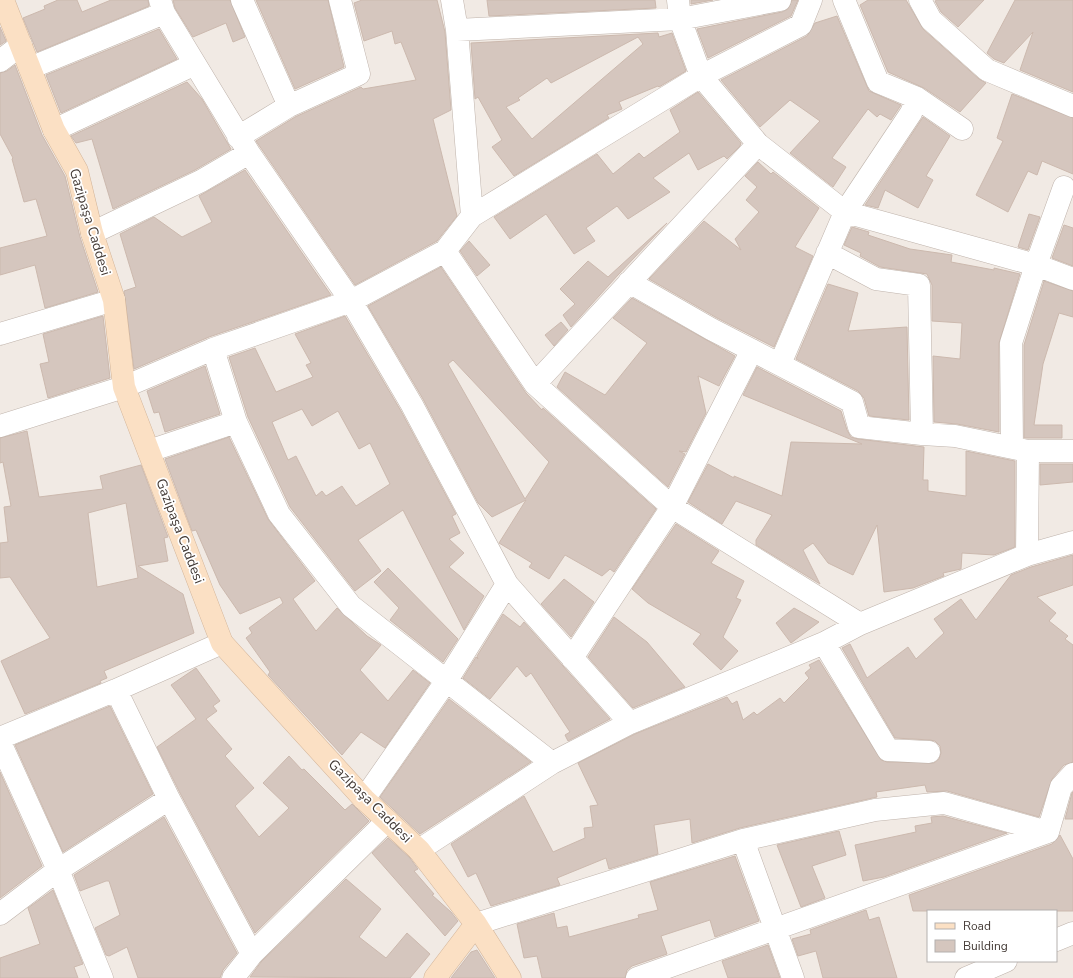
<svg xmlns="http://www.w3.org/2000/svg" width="1073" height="978" font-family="'Nunito Sans',sans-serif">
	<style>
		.building { fill: #d5c6be; stroke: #ccb9ae; fill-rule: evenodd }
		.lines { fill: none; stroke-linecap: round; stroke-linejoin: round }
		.street-casing { stroke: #bfb3ab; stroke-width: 23 }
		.secondary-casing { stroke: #d2b499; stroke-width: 23 }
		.street { stroke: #fff; stroke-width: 22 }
		.secondary { stroke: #fbe0c4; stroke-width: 22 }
		.labels { text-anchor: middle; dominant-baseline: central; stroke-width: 3.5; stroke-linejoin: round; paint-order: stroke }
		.street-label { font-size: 14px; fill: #433a35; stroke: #fff }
	</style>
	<rect width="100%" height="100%" fill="#f1eae4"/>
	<!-- building -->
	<path class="building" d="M58,0H77L82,12L111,0H148L149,6L37,52L23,18L45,9L44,6Z
		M173,0H230L245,37L233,42L226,23L193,37L175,8Z
		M256,0H328L344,67L295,89Z
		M362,0H437L445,32L451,110L433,119L457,216L437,241L355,285L256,141L295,117L361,87L363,89L416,80L401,42L395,44L392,31L364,41L354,3Z
		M487,0H655L656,8L489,16Z
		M691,0H713L691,4Z
		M792,0H798L791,16L708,58L697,29L782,12L788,9Z
		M868,0H906L923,29L979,79L986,83L960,112L924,88L888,72L860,5Z
		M937,0H984L958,27L941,12L935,1Z
		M1015,0H1073V92L1020,70L1033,32L1004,63L994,59L987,53Z
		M837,16L869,91L901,105L891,120L880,114L877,117L868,109L832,158L846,167L833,187L790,153L820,121L790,100L760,127L721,80L807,36L815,23Z
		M0,27L6,41L0,45Z
		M159,29L177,59L61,113L46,75Z
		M658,33L659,37L672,33L686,71L659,87L658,86L619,102L622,109L607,115L609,118L514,176L492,147L502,140L478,97L475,99L471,43ZM638,37L643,44L532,139L506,107L520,100L518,98L547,78L551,83Z
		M15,65L42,135L65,176L80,237L98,292L45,308L35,265L0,275V248L47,236L36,199L24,202L12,159L13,158L0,134V73L7,71Z
		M187,82L202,99L231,149L195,170L113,209L92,139L76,143L71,136Z
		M698,92L741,143L740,146L727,159L724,156L698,170L689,153L653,178L670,192L628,219L617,206L586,228L595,241L574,254L546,214L510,239L494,217L597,154L613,174L639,153L644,158L680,132L670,110Z
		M1012,94L1073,118V174L1042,161L1037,175L1028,171L1008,212L976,195L1003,141L997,138Z
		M923,117L950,136L926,176L933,180L918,208L885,190L878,208L865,205Z
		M758,162L771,174L773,172L819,208L795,247L813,256L774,347L717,318L649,279L704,221L741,250L735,239L759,212L746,200L757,187L745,176Z
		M245,170L331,295L209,337L134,369L124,291L136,287L120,234L154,217L182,237L212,222L199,196Z
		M1029,214L1040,217L1028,250L1018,247Z
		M667,223L618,275L571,327L563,315L575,304L560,289L588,261L608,277Z
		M1064,225L1073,228V266L1052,258Z
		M852,227L869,232L868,235L910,249L952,255L951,262L994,270V268L1020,274L999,343V432L957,424L934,422L933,356L960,359L962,323L932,321V285L927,274L880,267L860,256L861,253L844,245Z
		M469,241L490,265L477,276L460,251Z
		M441,267L526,393L542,410L543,408L656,509L614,572L610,569L602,576L565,555L549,579L529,567L532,563L499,543L526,500L492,517L478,503L423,399L368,306ZM453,360L549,462L525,499L448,364Z
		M1044,281L1073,291V317L1059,313L1043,364L1034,425H1062V438H1024V345Z
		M828,284L858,293L848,331L907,327L909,420L869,416L864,398L858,391L796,359Z
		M632,298L735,356L719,386L698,376L706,413L686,452L679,451L685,454L668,487L557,387L565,372L605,395L647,343L613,318Z
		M103,316L110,378L48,398L40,364L49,362L43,334Z
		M345,316L401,411L456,514L452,516L460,533L449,539L464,553L449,567L484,596L464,630L403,510L358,540L381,571L355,591L290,507L248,417L229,357L255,348L276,392L313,377L306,365L311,363L295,334ZM302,409L312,426L338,411L359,449L370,443L390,484L356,506L342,486L326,496L322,491L316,496L296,456L288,460L272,422Z
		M561,322L568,330L554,346L545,335Z
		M205,366L220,414L165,432L159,412L154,413L147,391Z
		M757,367L841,411L847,430L851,437L858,439L924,447L923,480H928V491L966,496V451L1015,461V547L994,555L962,553L961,569L943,573L944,576L913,588L884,592L877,525L853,575L828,563L813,543L803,550L820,584L756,545V540L772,515L736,501L722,524L688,502L708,464L734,478V476L782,496L791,442L862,444L743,395Z
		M27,431L39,497L103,489L100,476L141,465L168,537L164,538L168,561L138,566L183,594L194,633L104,671L107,678L100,681L101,683L25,714L1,661L50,638L10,577L0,578V543L8,542L4,507L11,506L3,462L0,463V438ZM126,503L138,578L97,587L88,513Z
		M229,437L268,519L315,581L293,599L316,631L337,608L367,636L381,645L360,670L388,701L413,670L430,683L385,748L361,732L342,755L268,675L270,672L246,638L252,633L249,628L283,603L280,597L240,614L220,585L196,530L192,531L165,459Z
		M1040,464H1073V482L1040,485Z
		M676,524L719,551L711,563L744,581L736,598L741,600L723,637L738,651L721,670L693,644L701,634L648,603L632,589Z
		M1073,555V585L1037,597L1056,613L1049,621L1068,636L1065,639L1073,645V762L1064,765L1052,779L1039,817L947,791L927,792L925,785L876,792L877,797L740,828L692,843L690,819L654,825L658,854L609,869L606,858L557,878L560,885L491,906L476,873L468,877L451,844L524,796L553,852L585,838L584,828L593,827L590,806L598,805L578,763L635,734L727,697L732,704L737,701L743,720L754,712L757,715L780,698L784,703L809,678L805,673L811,668L809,665L819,660L881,760L887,762L934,763L939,759L941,753L940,746L935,741L930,740L895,738L842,648L850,644L867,678L908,647L916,659L944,633L934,619L961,599L976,620L1011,575L1031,567Z
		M388,568L458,639L443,662L390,620L399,608L374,582Z
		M564,579L594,602L571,637L541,604Z
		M794,608L819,622L791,643L776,623Z
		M503,614L520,627L524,622L610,719L568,741L565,735L570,732L531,673L526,677L517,666L490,699L463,678L476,657L478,659L477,656Z
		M614,617L647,642L685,687L633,708L588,657Z
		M196,668L220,701L213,706L217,711L206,719L232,749L225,756L254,788L235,806L259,837L289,808L263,783L289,756L302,770L304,769L345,810L352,804L369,821L255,933L180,793L157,747L196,719L171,685Z
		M449,699L531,762L420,834L380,797Z
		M110,706L153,794L63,852L15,745Z
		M0,772L42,866L0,898Z
		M1073,792V819H1065L1072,793Z
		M943,816L1007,833L884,877L863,881L855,845L916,832L915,826L932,823L931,817Z
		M164,817L237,953L223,970L220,978H138L127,947L109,956L106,955L95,928L120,915L109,881H106L80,891L74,875Z
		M839,831L846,855L812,866L825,898L801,907L777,845Z
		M1060,835L1073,859V911H913L909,895L1052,844Z
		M388,838L410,858L418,869L414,871L434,894L432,895L451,912L458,921L445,936L372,853Z
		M735,856L759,921L715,937L710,920L661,936L667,954L632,966L627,970L625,978H542L537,956L524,958L517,924L554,913L557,928L567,926L569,937L639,918L638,915L658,910L650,882Z
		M346,879L381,909L359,937L386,958L407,933L430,954L410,978L250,977L261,962Z
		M53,890L83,964L74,967L78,978H0V958L40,944L28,908Z
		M866,910L869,920L879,917L897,978H823L816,951L798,956L792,939L811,934L810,930Z
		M768,945L780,978H728L722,961Z
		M477,950L495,978H451L471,952Z"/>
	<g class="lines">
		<!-- street casing -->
		<g class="street-casing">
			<path id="street" d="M160,0L164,13L249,153L351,301L412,405L507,584L630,723
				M452,0L457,30L472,216
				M678,0L680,19L701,76L758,144L845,212L1036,265L1073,279
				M844,0L878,82L917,98L962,129
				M920,0L931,20L987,70L1073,106
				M457,30L680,19L780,0
				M0,61L21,45
				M30,68L164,13
				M289,106L359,74L340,0
				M54,130L195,64
				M238,137L289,106L242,0
				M92,233L201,181L249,153
				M445,251L535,384L672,507L860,624
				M827,253L876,279L919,285L922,434
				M629,282L711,329L852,402L859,427L922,434L955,436L1028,451H1073
				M0,334L114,300
				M213,349L236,422L279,514L351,606L552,763
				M780,364L845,212L911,113L917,98
				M535,384L758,144
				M0,426L124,387L213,349L351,301L445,251L472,216L701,76L801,25L811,0
				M1012,447L1011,343L1036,265L1064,187
				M149,451L236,422
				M1027,555L1028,451
				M824,643L888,750L929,752
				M572,658L672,507L752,350
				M116,690L169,799L252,954
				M0,738L116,690L222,643
				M0,742L58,870L102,978
				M364,799L447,680L507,584
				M743,840L793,978
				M419,850L552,763L630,723L824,643L860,624L1027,555L1073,542
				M0,914L58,870L169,799
				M476,924L743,840L875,810L944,803L1048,832
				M1056,940L1073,933
				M233,978L252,954L387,821
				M637,978L1048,832L1061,787L1073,774
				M966,978L1006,961"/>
		</g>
		<!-- secondary casing -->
		<g class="secondary-casing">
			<path id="secondary" d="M3,0L54,130L77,171L92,233L114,300L124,387L222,643L364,799L419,850L476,924L510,978
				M435,978L476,924"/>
		</g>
		<!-- street -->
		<use href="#street" class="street"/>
		<!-- secondary -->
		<use href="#secondary" class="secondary"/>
	</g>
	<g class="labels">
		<!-- street labels -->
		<g class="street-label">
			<text transform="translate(90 222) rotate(73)">Gazipaşa Caddesi</text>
			<text transform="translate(180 531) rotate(69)">Gazipaşa Caddesi</text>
			<text transform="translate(370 801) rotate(45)">Gazipaşa Caddesi</text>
		</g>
	</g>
	<!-- legend -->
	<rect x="927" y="910" width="130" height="52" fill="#ffffff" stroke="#b4b0ae"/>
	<rect x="935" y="923" width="20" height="6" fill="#fbe0c4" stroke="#b4b0ae"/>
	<text x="963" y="930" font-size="12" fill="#433a35">Road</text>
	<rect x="935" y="940" width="20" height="12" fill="#d5c6be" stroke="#b4b0ae"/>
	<text x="963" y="950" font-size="12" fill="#433a35">Building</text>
</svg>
